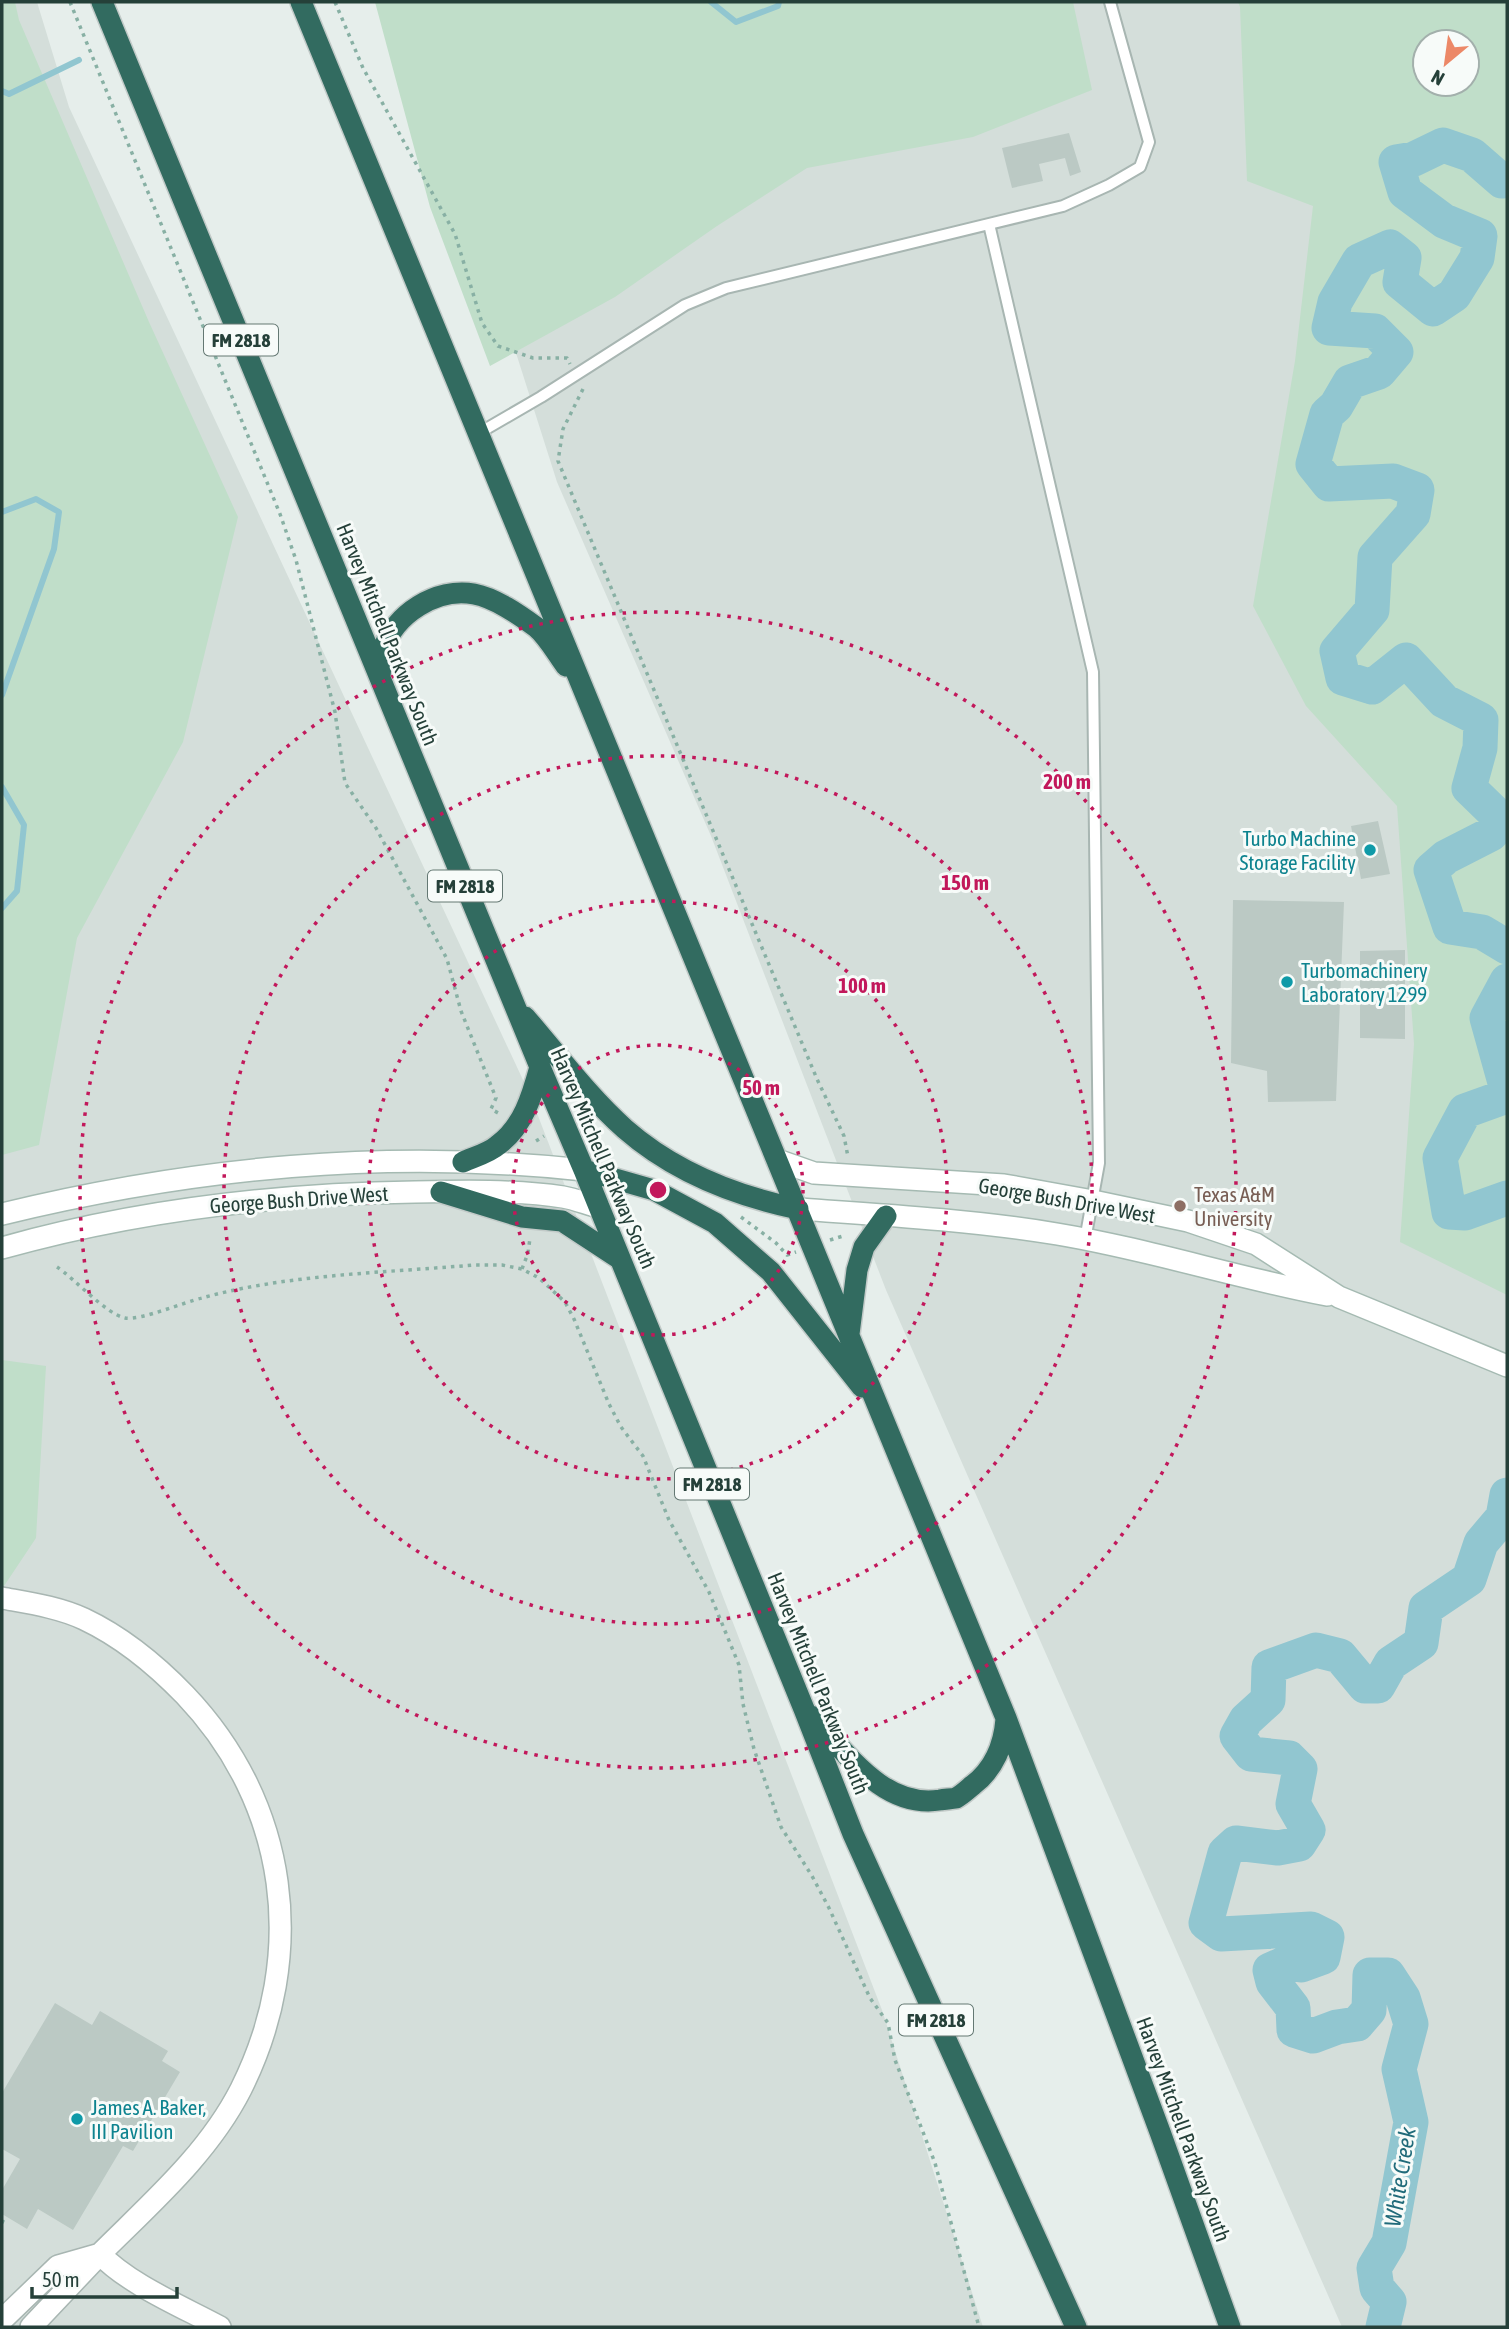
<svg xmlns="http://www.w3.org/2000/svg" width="1509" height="2329" font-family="'Asap Condensed',sans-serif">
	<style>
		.built { fill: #d4deda; fill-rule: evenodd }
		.green { fill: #c0dec9; fill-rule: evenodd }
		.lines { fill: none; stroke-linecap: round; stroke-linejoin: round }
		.stream { stroke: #91c6d0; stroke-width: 6 }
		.river { stroke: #91c6d0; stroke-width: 35 }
		.building { fill: #bbc9c4 }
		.lane-casing { stroke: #a8b6b2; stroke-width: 14 }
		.street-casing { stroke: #a8b6b2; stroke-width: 24 }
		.secondary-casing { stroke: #a5bab2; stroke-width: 24 }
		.highway-casing { stroke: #c2cac8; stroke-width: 24 }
		.path { stroke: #88b0a4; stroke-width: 3.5; stroke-dasharray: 3.5 5; stroke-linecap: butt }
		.lane { stroke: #fff; stroke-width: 10 }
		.street { stroke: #fff; stroke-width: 21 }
		.secondary { stroke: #fff; stroke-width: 21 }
		.highway { stroke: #326b60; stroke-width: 21 }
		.ring { fill: none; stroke: #c2185b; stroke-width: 3.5; stroke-dasharray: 3.5 7 }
		.culture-dot { fill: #0f9aa8; stroke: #f7fbf9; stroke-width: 2.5 }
		.education-dot { fill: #8d6e63; stroke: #f7fbf9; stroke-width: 2.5 }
		.labels { text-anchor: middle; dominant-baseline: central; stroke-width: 6; stroke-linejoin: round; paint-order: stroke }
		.shield { fill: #f7fbf9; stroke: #647873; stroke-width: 2 }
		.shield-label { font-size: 19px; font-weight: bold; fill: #254039 }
		.street-label { font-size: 21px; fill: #254039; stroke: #f7fbf9 }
		.culture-label { font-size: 21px; fill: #0d838f; stroke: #f7fbf9; text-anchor: start }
		.education-label { font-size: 21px; fill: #785e54; stroke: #f7fbf9; text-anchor: start }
		.water-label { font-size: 23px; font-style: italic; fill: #216b7a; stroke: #f7fbf9 }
		.centre { fill: #c2185b; stroke: #f7fbf9; stroke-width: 3.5 }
		.ring-label { font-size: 21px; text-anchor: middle; font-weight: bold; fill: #c2185b; stroke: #f7fbf9; stroke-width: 6; stroke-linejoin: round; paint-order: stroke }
	</style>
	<rect width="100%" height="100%" fill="#e6eeeb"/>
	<!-- built -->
	<path class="built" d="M2,2H37L69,107L530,1095L882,2010L983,2327H2Z
		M399,2H1507V2327H1342L886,1290L711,836L557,482L423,60ZM1425,42H1467V84H1425Z"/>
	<!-- green -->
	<path class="green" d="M2,2H15L19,20L149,322L238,517L183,742L77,938L39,1145L2,1155Z
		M375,2H1073L1092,90L973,137L807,168L717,226L615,297L490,366L430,207Z
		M1238,2H1507V1295L1400,1242L1414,1044L1397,806L1306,706L1253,606L1295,361L1313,206L1247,181L1240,7ZM1425,42H1467V84H1425Z
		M2,1360L46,1366L36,1538L2,1589Z"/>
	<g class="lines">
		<!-- stream -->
		<path class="stream" d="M711,2L736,22L778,6L779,2
			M2,91L9,94L79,60
			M2,512L36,499L59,512L54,549L2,695
			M2,787L24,825L17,891L2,908"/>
		<!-- river -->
		<path class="river" d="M1507,180L1502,181L1472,155L1443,145L1414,159L1396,162L1405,192L1444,221L1480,236L1477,258L1454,295L1433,309L1400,282L1404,258L1390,247L1359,261L1335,302L1329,328L1375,331L1396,352L1379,372L1350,382L1336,406L1327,414L1313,464L1329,484L1393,481L1417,490L1413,514L1375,557L1372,610L1337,651L1343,678L1372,687L1406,660L1444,701L1481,720L1480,748L1469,788L1503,821L1491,834L1446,857L1431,870L1450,927L1482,932L1507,947
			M1507,981L1487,1018L1506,1086L1504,1097L1465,1111L1440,1158L1449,1212L1465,1213L1507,1198
			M1383,2327L1389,2302L1377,2288L1374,2268L1389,2243L1411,2122L1399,2069L1411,2024L1403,1998L1388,1975H1370L1369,2010L1357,2024L1337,2027L1313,2036L1294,2030L1293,2008L1273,1982L1270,1970L1286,1963L1301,1965L1323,1957L1327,1937L1311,1929L1221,1934L1206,1923L1225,1853L1236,1843L1278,1848L1299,1844L1308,1830L1293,1804L1300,1769L1289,1758L1251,1754L1237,1736L1246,1720L1268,1700L1269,1667L1316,1650L1340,1656L1365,1686H1378L1391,1663L1421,1643L1426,1608L1469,1579L1481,1543L1503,1517L1507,1495"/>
	</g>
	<!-- building -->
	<path class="building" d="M1069,133L1081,172L1070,176L1065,158L1039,164L1043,181L1012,188L1002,148Z
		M1378,821L1390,874L1361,879L1351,826Z
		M1233,900L1344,902L1336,1101L1268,1102L1267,1071L1231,1063Z
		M1405,950V1039L1360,1038V951Z
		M55,2003L92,2025L100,2011L168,2051L162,2061L180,2072L133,2151L123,2146L73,2230L38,2209L27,2229L2,2214V2190L20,2159L2,2149V2093Z"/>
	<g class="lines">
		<!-- lane casing -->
		<g class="lane-casing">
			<path id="lane" d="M989,224L1093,672L1099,1163L1085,1240
				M479,433L541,397L685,305L726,288L1063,206L1109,185L1140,167L1149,142L1110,2"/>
		</g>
		<!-- street casing -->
		<g class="street-casing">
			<path id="street" d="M2,1598C29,1603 58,1607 84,1619C122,1637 156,1665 185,1695C289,1804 308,1955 241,2089C208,2154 151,2203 100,2254C128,2284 183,2307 220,2327
				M2,2320L58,2266L100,2254L31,2327"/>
		</g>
		<!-- secondary casing -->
		<g class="secondary-casing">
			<path id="secondary" d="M777,1160L814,1173L1004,1185L1093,1201L1188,1221L1256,1244L1339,1297L1507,1366
				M798,1209C884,1215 972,1220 1057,1234C1148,1249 1237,1278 1327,1295
				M2,1214C195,1167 386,1149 584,1170
				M2,1248C137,1210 275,1194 415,1192C463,1191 515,1190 563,1197C575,1199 587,1204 599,1207"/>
		</g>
		<!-- highway casing -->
		<g class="highway-casing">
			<path id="highway" d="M102,2L540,1067L584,1170L804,1709L853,1834L1076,2327
				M301,2L1006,1718L1160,2132L1230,2327
				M380,677C381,668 381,658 383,650C394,614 437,587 474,594C495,598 518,614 536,627C548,637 557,654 566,666
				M525,1017C557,1054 588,1096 625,1129C673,1171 736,1196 798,1209
				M463,1162C474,1157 489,1153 498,1145C523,1127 532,1096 540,1067
				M584,1170L654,1190L715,1223L771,1272L862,1387
				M441,1192L522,1217L562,1221L620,1259
				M849,1334L857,1270L864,1247L886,1216
				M811,1716C846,1752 883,1809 940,1800C945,1799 951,1799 956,1798C962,1795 968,1789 973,1785C994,1769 1004,1744 1006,1719"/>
		</g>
		<!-- path -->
		<path class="path" d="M70,2L280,514L296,560L335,712L345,783L376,828L447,959L461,1011L496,1098L491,1109L500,1114
			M335,2L363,68L455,234L482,323L498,346L533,358H567L570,364
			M583,389L563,429L558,461L817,1079L844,1136L848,1157
			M536,1141L544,1136
			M741,1217L776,1243L787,1255L796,1252
			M830,1240L843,1236
			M57,1267C75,1279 106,1314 125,1318C139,1321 185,1302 202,1298C288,1274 384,1273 473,1265H502L522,1269L539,1278L565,1302L574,1319L609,1404L621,1427L643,1456L669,1520L709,1592L739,1665L743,1704L754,1749L781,1827L812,1876L829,1908L870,1998L888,2023L895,2060L935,2163L979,2327
			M522,1269L528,1253L530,1238
			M2,2223L5,2216"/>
		<!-- lane -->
		<use href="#lane" class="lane"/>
		<!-- street -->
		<use href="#street" class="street"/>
		<!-- secondary -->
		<use href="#secondary" class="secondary"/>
		<!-- highway -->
		<use href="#highway" class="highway"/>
	</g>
	<!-- distance rings -->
	<g class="ring">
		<circle cx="658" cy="1190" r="145"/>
		<circle cx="658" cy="1190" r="289"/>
		<circle cx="658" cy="1190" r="434"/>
		<circle cx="658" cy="1190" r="578"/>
	</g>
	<!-- markers -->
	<g class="culture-dot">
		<circle cx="1370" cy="850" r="7"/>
		<circle cx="1287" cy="982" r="7"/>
		<circle cx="77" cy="2119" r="7"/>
	</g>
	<circle class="education-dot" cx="1180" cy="1206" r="7"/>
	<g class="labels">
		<!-- shield labels -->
		<g class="shield">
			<rect x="204" y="324.5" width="74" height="31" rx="5"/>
			<rect x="428" y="870.5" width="74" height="31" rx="5"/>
			<rect x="675" y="1468.5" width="74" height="31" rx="5"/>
			<rect x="899" y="2004.5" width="74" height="31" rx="5"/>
		</g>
		<g class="shield-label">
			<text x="241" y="340">FM 2818</text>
			<text x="465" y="886">FM 2818</text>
			<text x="712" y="1484">FM 2818</text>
			<text x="936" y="2020">FM 2818</text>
		</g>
		<!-- street labels -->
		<g class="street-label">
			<text transform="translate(388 634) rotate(68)">Harvey Mitchell Parkway South</text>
			<text transform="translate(604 1158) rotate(67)">Harvey Mitchell Parkway South</text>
			<text transform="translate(299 1199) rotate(-4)">George Bush Drive West</text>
			<text transform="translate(1067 1200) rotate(10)">George Bush Drive West</text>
			<text transform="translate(819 1683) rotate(68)">Harvey Mitchell Parkway South</text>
			<text transform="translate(1184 2129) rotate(70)">Harvey Mitchell Parkway South</text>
		</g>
		<!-- culture labels -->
		<g class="culture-label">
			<text x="1356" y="838" text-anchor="end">Turbo Machine<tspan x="1356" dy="24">Storage Facility</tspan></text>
			<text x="1301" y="970">Turbomachinery<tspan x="1301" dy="24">Laboratory 1299</tspan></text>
			<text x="91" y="2107">James A. Baker,<tspan x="91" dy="24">III Pavilion</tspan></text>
		</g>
		<!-- education labels -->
		<g class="education-label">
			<text x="1194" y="1194">Texas A&amp;M<tspan x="1194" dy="24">University</tspan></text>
		</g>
		<!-- water labels -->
		<g class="water-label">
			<text transform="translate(1400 2177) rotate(-81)">White Creek</text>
		</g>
	</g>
	<circle cx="658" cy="1190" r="10" class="centre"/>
	<g class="ring-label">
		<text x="1067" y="789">200 m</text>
		<text x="965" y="890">150 m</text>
		<text x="862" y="993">100 m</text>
		<text x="761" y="1095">50 m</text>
	</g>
	<!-- border -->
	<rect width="1509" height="2329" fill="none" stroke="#254039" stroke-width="7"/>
	<!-- north arrow -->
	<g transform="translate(1446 63) rotate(209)"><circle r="33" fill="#f7fbf9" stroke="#a3b0ac" stroke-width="2"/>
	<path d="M0-5L12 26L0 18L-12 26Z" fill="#ec8867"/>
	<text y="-10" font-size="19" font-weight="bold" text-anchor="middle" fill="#254039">N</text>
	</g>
	<!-- scale -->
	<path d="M32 2287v10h145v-10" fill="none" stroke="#254039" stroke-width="3.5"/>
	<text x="42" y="2287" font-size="21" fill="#254039" stroke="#f7fbf9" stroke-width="5" paint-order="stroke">50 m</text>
</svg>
